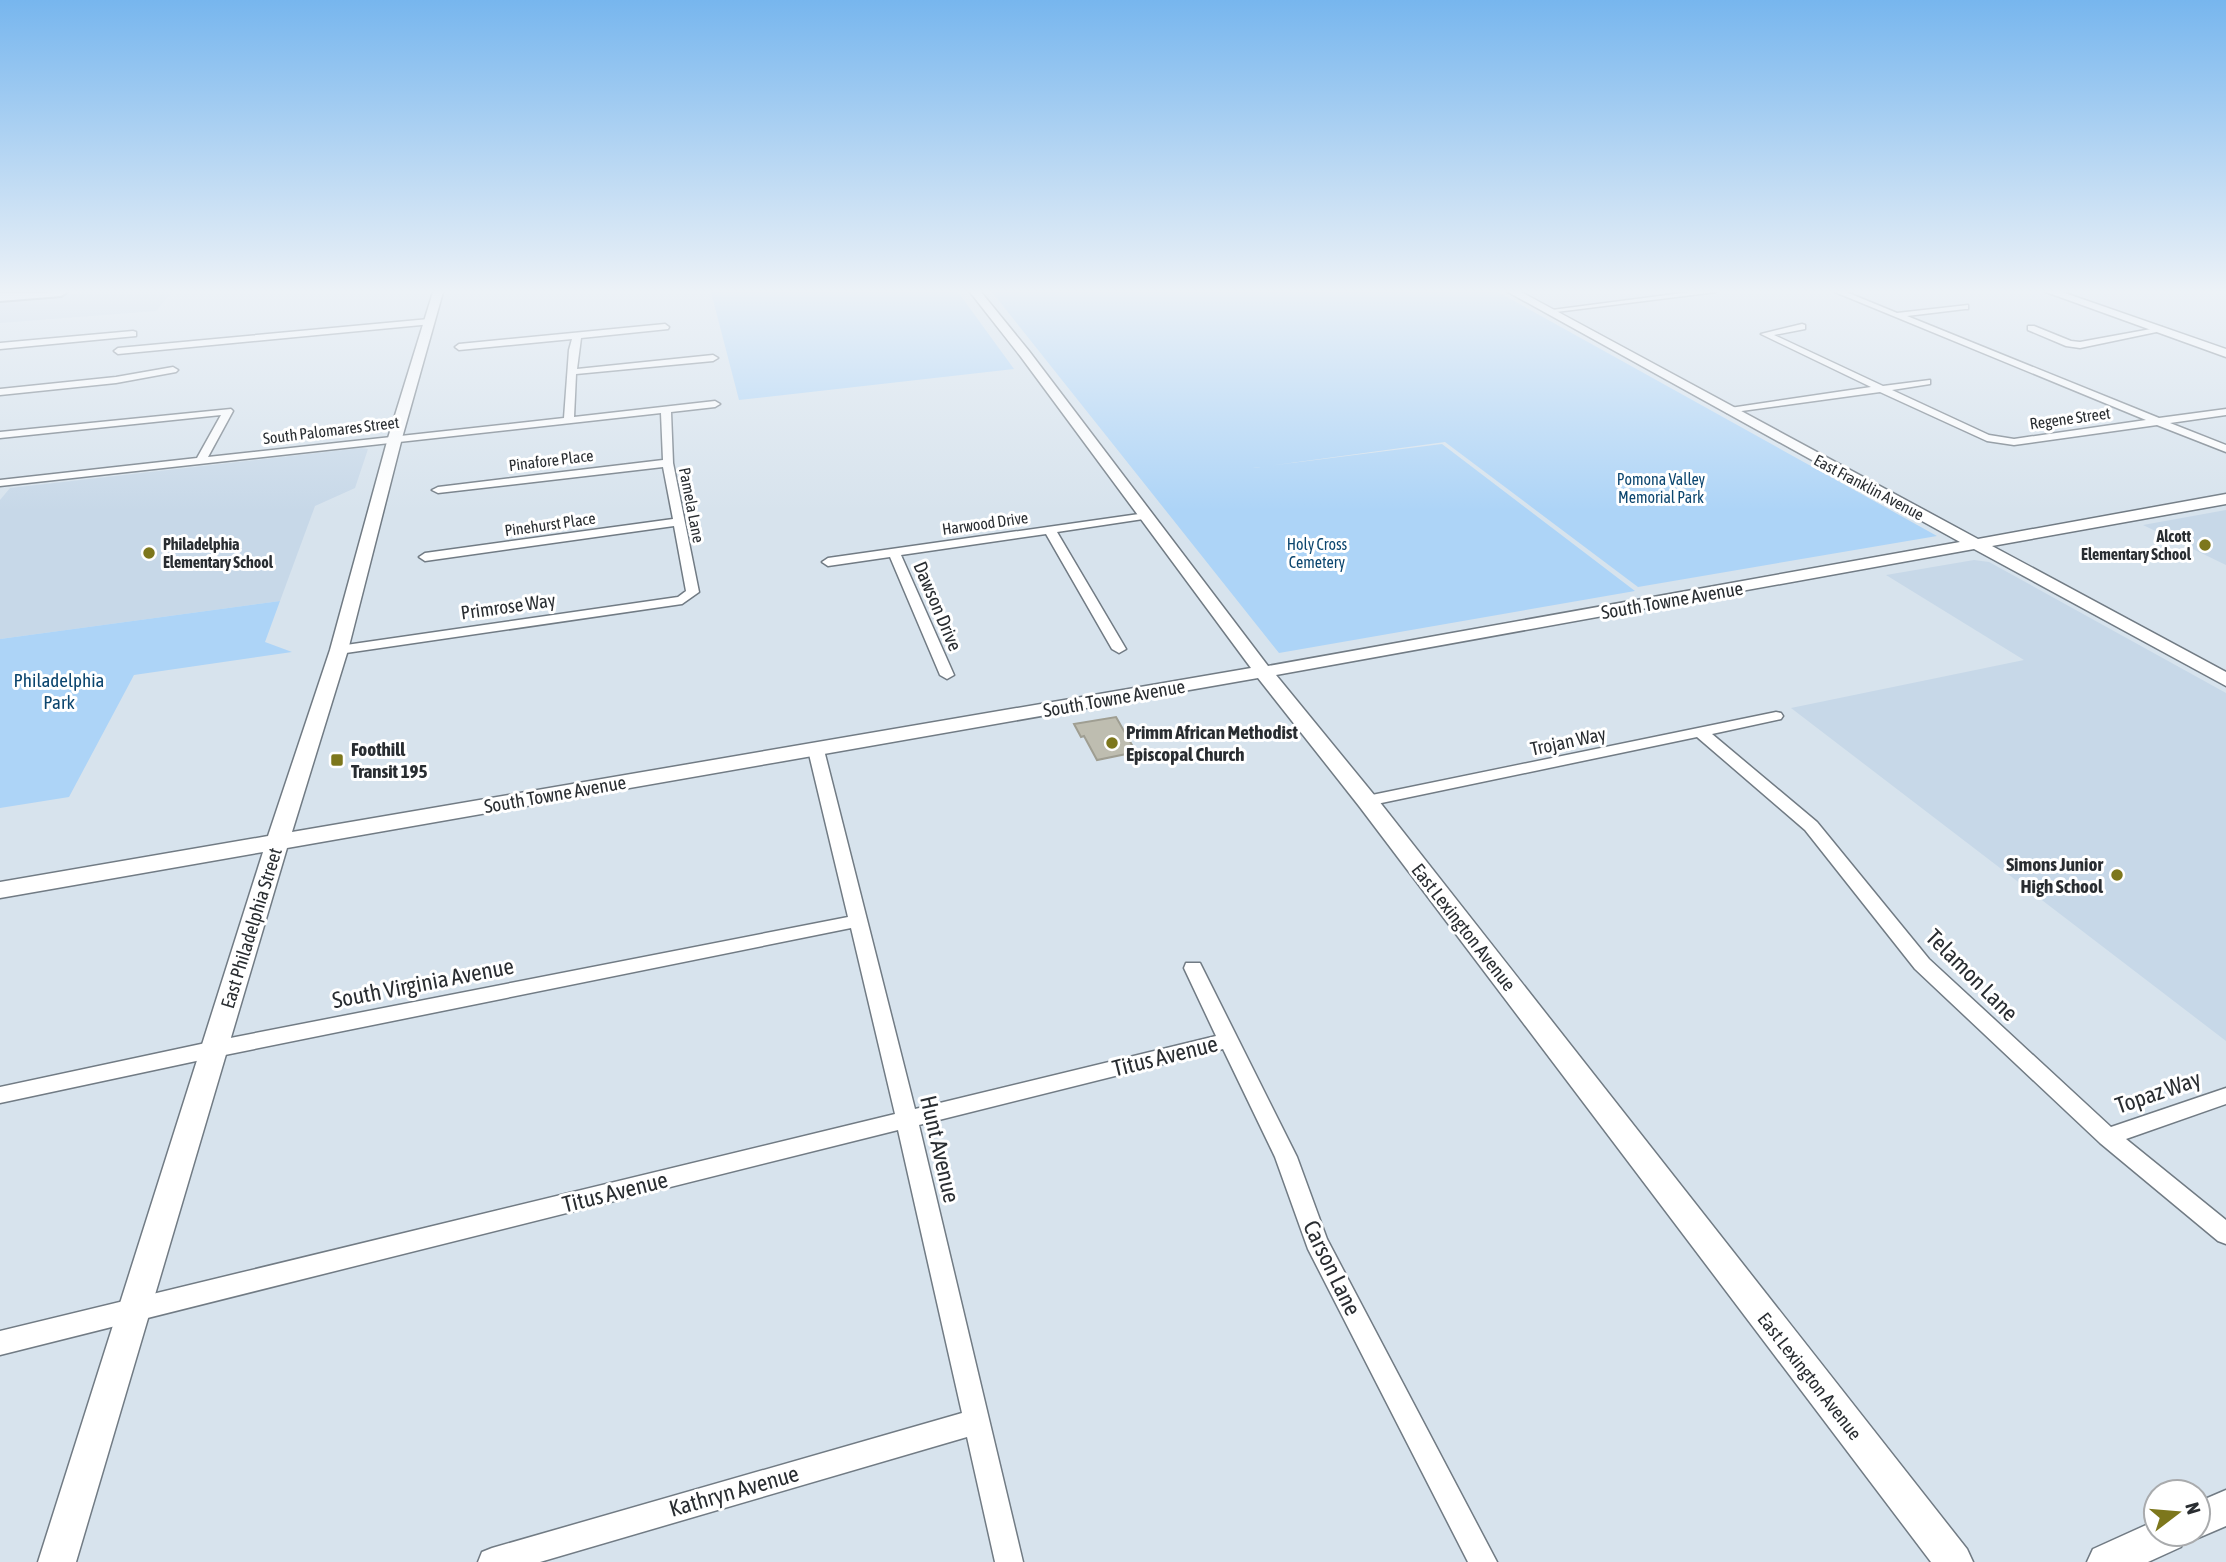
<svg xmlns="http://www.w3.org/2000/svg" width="2226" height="1562" font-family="'Asap Condensed',sans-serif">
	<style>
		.built { fill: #c7d8e8 }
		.green { fill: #add4f7 }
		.building { fill: #bebdb0; stroke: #9f9e92; stroke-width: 2 }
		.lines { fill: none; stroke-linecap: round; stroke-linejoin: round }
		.street-casing { stroke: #717b84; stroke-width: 3 }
		.secondary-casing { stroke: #717b84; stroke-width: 3 }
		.primary-casing { stroke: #717b84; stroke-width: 4 }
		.street { fill: #fff; fill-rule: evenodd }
		.secondary { fill: #fff; fill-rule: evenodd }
		.primary { fill: #fff; fill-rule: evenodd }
		.poi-dot { fill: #7d771c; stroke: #fff; stroke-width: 2.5 }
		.labels { text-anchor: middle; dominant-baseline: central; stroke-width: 6; stroke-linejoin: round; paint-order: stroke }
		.far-street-label { font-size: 16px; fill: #292d31; stroke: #fff }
		.far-park-label { font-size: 16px; fill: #0c466f; stroke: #fff }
		.far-poi-label { font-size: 16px; font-weight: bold; fill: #292d31; stroke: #fff; text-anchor: end }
		.street-label { font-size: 19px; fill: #292d31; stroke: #fff }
		.park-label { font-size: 19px; fill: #0c466f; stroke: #fff }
		.poi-label { font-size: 19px; font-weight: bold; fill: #292d31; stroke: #fff; text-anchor: start }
		.near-street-label { font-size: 23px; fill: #292d31; stroke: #fff }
	</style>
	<rect width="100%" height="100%" fill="#d7e3ed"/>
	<!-- built -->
	<path class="built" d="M89,292H172L156,311L0,323V300Z
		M361,448L368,449L355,488L315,506L280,601L0,639V500L10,488Z
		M2226,510V565L2143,525Z
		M1974,560L1989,562L2226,693V1041L1791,708L2024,660L1886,575Z"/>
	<!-- green -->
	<path class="green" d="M711,292H958L1014,369L739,400Z
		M992,292H1498L1937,536L1638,587L1445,442L1253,468L1442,444L1635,591L1279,653Z
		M280,601L265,642L292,652L134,675L69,797L0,808V639Z"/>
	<!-- building -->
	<path class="building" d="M1116,717L1136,752L1097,760L1084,736L1081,737L1074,724Z"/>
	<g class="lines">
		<!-- street casing -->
		<g class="street-casing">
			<path id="street" d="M1690,292H1716L1548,313L1544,311Z
				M1835,292H1846L1897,313L1968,305V309H1965L1907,316L2159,418L2226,409V415L2170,423L2226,445V452L2157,425L2014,445L1987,441L1880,392L1727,413L1725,411L1730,408L1871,387L1761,334L1802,324L1805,325V329L1774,335L1883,386L1930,380V384L1892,390L1989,435L2014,439L2146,420Z
				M429,319L433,322L432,324L118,354L114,351L118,348Z
				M665,324L669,327L668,329L581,338L577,369L713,355L718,358L713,361L576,374L574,417L715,401L720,404L715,407L671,412L673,463L699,592L682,604L339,654L332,650L339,646L678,597L686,591L674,526L425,561L419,557L425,553L673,519L663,467L438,493L432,490L438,487L663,460L661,413L0,486V480L197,458L221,415L0,438V432L231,409L233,411L208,457L564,418L569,350L572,339L459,350L455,347L459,344Z
				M2028,326H2034L2071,341L2080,342L2162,327L2166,330L2080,348L2066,346L2028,330Z
				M133,331L136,332V336L0,349V343Z
				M173,367L178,370L176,372L116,383L0,395V389L116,377Z
				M1146,513L1152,516L1150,518L1057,532L1126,649L1119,653L1112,649L1046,534L901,555L954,675L947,679L940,675L890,557L828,566L822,562L828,558Z
				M1776,712L1781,713L1783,716L1781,719L1712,734L1817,822L1929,959L2111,1127L2226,1088V1104L2126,1139L2226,1220V1244L2218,1241L2100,1143L1915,969L1805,830L1697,737L1367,806L1359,801L1367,796Z
				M816,745L824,750L915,1109L1216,1036L1184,968L1186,963H1200L1297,1157L1327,1239L1497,1562H1468L1308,1249L1275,1157L1223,1049L919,1125L1023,1562H995L967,1437L540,1562H478L482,1552L492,1548L962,1413L898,1130L0,1355V1331L895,1114L851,928L215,1057L0,1103V1087L215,1041L848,917L808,750Z"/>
		</g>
		<!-- secondary casing -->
		<g class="secondary-casing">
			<path id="secondary" d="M433,292H443L402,438L348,650L292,832L1251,668L1021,357L970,292H981L1029,351L1268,666L1960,542L1508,292H1521L1978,539L2226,494V504L1992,546L2226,672V686L1974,549L1276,675L1375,796L1967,1549L1973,1562H1931L1359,806L1258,678L287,848L76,1562H38L263,852L0,898V882L268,836L330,650L388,438Z
				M2046,292H2062L2226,349V357Z
				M2226,1490V1526L2198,1538L2188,1534H2198V1502Z
				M2155,1521L2156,1534H2186L2181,1547L2148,1562H2087L2093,1549Z"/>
		</g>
		<!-- primary casing -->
		<g class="primary-casing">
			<path id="primary" d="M67,292L61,296L0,301V293Z"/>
		</g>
		<!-- street -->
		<use href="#street" class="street"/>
		<!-- secondary -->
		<use href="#secondary" class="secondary"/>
		<!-- primary -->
		<use href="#primary" class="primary"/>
	</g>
	<!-- sky -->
	<linearGradient id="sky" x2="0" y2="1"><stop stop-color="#77b6ee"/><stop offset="0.57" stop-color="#edf2f7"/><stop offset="1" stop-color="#edf2f7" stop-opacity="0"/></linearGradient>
	<rect width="2226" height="511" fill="url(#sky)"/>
	<!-- markers -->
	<g class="poi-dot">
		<circle cx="2205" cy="545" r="7"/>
		<circle cx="149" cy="553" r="7"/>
		<circle cx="1112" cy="743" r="7"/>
		<rect x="330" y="753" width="14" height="14" rx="3.5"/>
		<circle cx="2117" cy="875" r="7"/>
	</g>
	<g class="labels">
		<!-- far-street labels -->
		<g class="far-street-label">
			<text transform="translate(2070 418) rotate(-8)">Regene Street</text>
			<text transform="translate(331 430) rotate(-7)">South Palomares Street</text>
			<text transform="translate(551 460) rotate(-7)">Pinafore Place</text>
			<text transform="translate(1869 487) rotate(28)">East Franklin Avenue</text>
			<text transform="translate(692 505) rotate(79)">Pamela Lane</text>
			<text transform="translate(985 523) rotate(-8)">Harwood Drive</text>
			<text transform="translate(550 524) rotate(-8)">Pinehurst Place</text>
		</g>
		<!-- far-park labels -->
		<g class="far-park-label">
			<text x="1661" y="479">Pomona Valley<tspan x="1661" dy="18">Memorial Park</tspan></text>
			<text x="1317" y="544">Holy Cross<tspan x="1317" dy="18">Cemetery</tspan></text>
		</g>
		<!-- far-poi labels -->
		<g class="far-poi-label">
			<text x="2191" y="536">Alcott<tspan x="2191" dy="18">Elementary School</tspan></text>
			<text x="163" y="544" text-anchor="start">Philadelphia<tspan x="163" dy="18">Elementary School</tspan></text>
		</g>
		<!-- street labels -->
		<g class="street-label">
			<text transform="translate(1672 600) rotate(-10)">South Towne Avenue</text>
			<text transform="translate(508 606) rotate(-8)">Primrose Way</text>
			<text transform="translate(938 606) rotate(67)">Dawson Drive</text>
			<text transform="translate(1114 698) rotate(-10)">South Towne Avenue</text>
			<text transform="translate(1568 741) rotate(-12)">Trojan Way</text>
			<text transform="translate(555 794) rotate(-10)">South Towne Avenue</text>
			<text transform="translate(1464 927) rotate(52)">East Lexington Avenue</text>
			<text transform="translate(251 928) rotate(-73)">East Philadelphia Street</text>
			<text transform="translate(1810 1376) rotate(52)">East Lexington Avenue</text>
		</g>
		<!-- park labels -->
		<g class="park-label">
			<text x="59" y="680">Philadelphia<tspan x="59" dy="22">Park</tspan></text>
		</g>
		<!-- poi labels -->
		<g class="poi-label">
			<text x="1126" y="732">Primm African Methodist<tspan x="1126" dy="22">Episcopal Church</tspan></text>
			<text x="351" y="749">Foothill<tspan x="351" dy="22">Transit 195</tspan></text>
			<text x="2103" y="864" text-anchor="end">Simons Junior<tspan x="2103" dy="22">High School</tspan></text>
		</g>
		<!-- near-street labels -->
		<g class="near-street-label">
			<text transform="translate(1972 975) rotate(45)">Telamon Lane</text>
			<text transform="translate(423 983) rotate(-11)">South Virginia Avenue</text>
			<text transform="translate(1165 1056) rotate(-14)">Titus Avenue</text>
			<text transform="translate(2158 1092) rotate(-19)">Topaz Way</text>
			<text transform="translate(940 1149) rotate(77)">Hunt Avenue</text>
			<text transform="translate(615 1192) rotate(-14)">Titus Avenue</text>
			<text transform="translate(1332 1268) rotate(64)">Carson Lane</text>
			<text transform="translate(734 1491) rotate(-16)">Kathryn Avenue</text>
		</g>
	</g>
	<!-- north arrow -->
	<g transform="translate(2177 1513) rotate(74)"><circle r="33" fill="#ffffff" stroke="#a9abad" stroke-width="2"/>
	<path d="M0-5L12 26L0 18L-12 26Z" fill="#7d771c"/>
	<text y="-10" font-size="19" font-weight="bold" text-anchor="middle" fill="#292d31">N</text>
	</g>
</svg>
